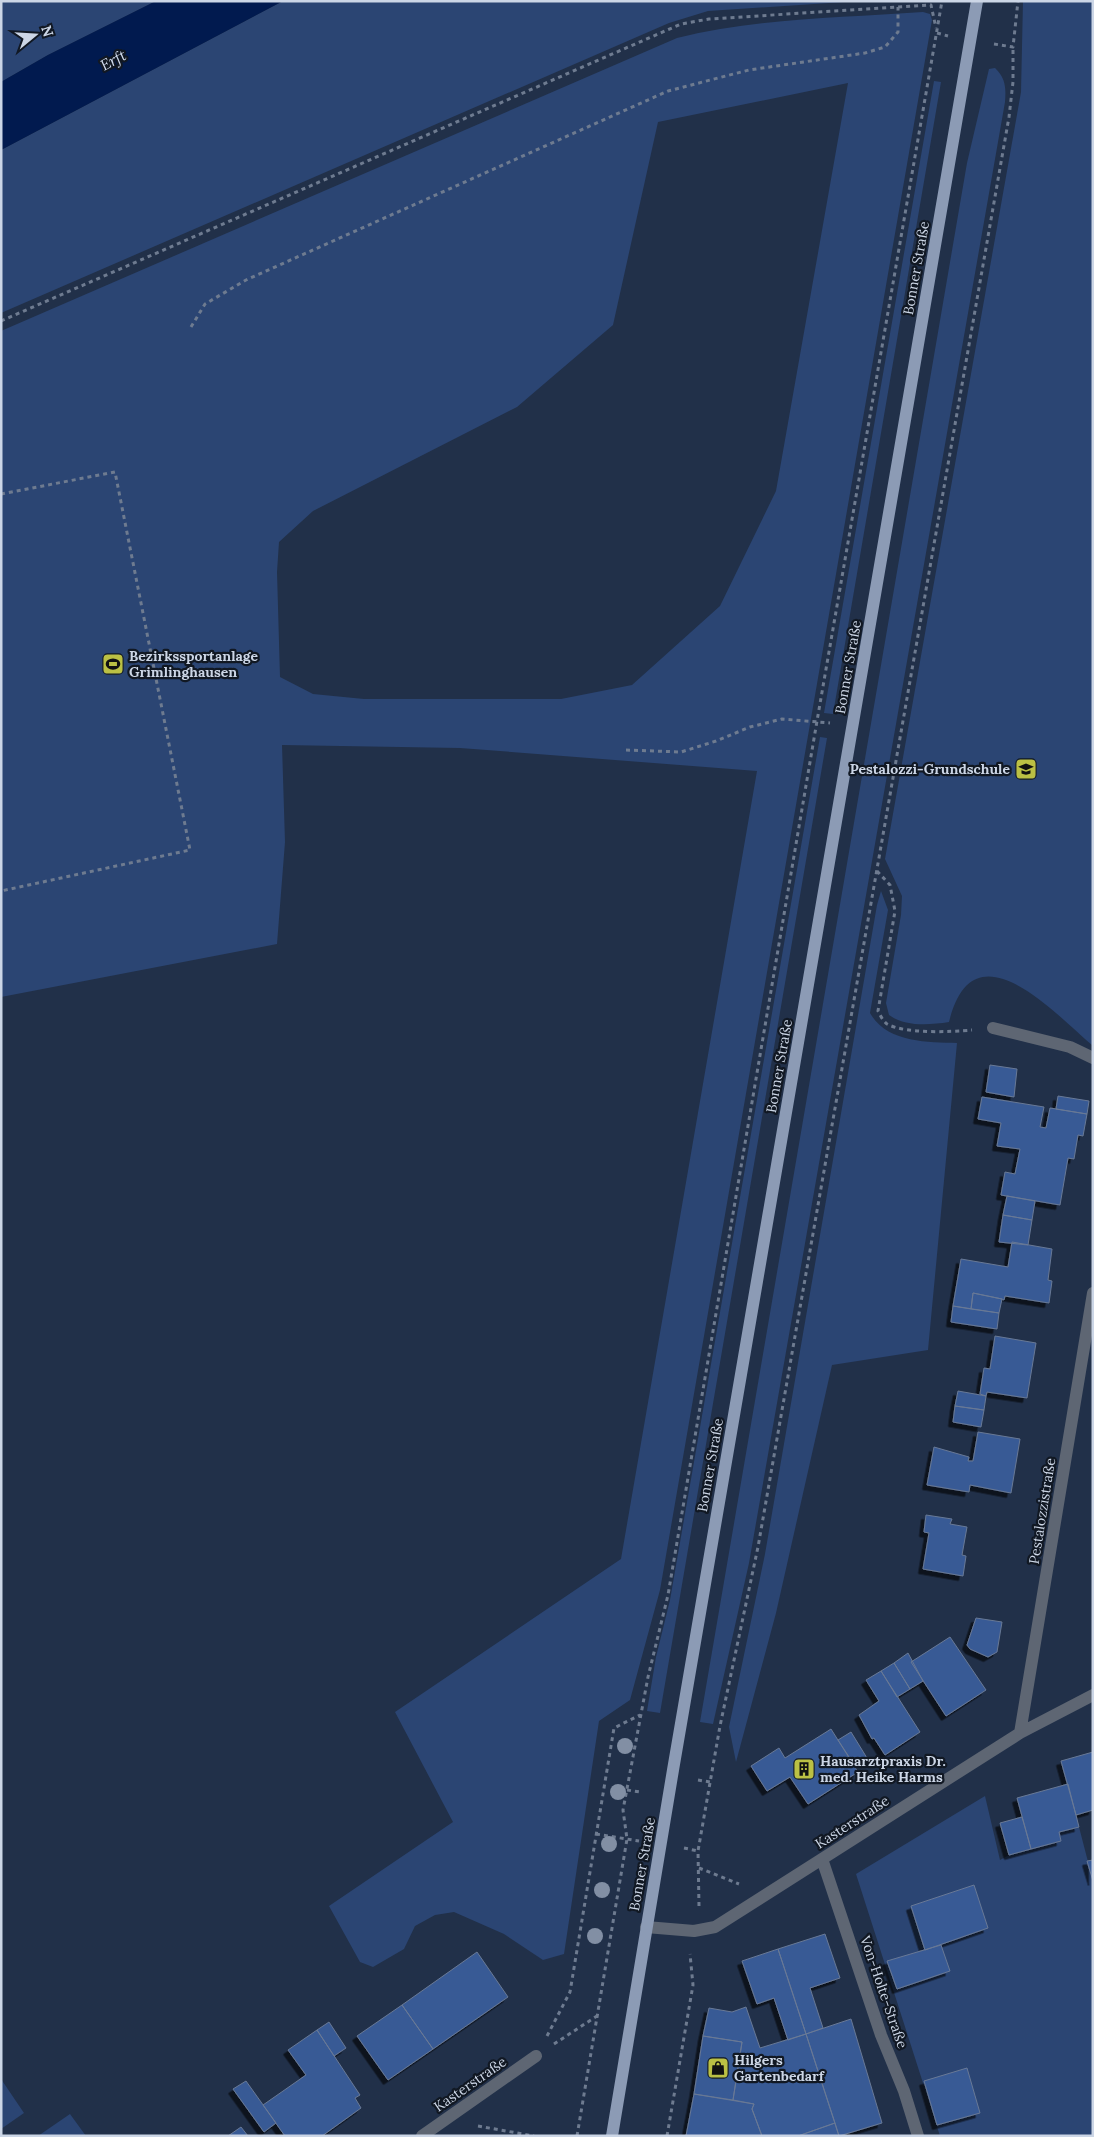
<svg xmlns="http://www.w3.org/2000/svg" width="1094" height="2137" font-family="Lora,serif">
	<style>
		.green { fill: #2b4573; fill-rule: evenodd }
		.water { fill: #011a4f }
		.building { fill: #395a95; stroke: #687996; filter: url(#shadow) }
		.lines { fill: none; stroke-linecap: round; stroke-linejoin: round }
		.path { stroke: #6e7b90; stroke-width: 3; stroke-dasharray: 4 4; stroke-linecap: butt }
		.minor { stroke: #5e6673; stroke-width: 12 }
		.major { stroke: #8c9bb5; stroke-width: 12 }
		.tree { fill: #828fa4 }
		.labels { text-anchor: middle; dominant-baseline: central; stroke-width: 4.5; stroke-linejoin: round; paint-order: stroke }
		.street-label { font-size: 14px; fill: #ccd6e6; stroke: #111823 }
		.poi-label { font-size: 14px; font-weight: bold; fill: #ccd6e6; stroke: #111823; text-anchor: start }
		.water-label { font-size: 15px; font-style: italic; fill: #d3ddef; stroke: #111823 }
	</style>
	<defs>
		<filter id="shadow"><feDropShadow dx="-4.5" dy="4.5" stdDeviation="0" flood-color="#0009"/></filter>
	</defs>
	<rect width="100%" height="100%" fill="#213049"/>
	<!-- green -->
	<path class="green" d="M1,1H156L48,55L1,82Z
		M283,1H859L708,11L669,23L1,313V150Z
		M1023,1H1093L1092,1045C1052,1011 973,923 949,1022C929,1025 906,1027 889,1015L886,1003L901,915L902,896L885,859L1021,92Z
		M923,12L930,14L932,20L660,1590L630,1700L599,1721L564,1954L543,1960L504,1934L454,1912L435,1915L415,1926L404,1949L373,1967L360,1962L329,1906L453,1822L395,1712L621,1559L757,771L460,748L282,745L285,842L277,944L1,997V331L677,38C757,18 841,18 923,12ZM848,83L776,491L720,606L632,685L561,699H364L313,694L280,677L277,572L279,542L313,511L517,407L613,325L658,122Z
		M995,68C1006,78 1006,89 1005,102L749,1563L713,1724L700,1722L967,163L989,69Z
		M934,81L941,82L833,714L824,713Z
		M820,737L827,738L660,1713L647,1711L656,1657L670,1600Z
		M881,891L888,910L870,1013C887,1043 927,1042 957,1043L928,1350L832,1365L776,1613L736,1762L729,1727L765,1554L877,905Z
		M985,1796L1000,1860L1009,1855L1061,1841L1059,1832L1079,1827L1093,1881V2136H940L856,1874Z
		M1,2079L24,2113L1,2129Z
		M70,2114L86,2136H38Z"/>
	<!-- water -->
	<path class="water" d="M156,1H283L1,150V82L48,55Z"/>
	<!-- building -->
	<path class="building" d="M990,1065L1017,1069L1014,1097L986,1092Z
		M1058,1096L1089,1101L1087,1114L1056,1109Z
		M982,1097L1044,1107L1040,1127L1046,1128L1050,1108L1087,1114L1083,1136L1078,1135L1074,1159L1068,1158L1060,1205L1001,1195L1005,1172L1015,1174L1020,1149L997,1146L1001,1123L978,1119Z
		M1007,1196L1035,1201L1032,1220L1003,1215Z
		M1003,1215L1032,1220L1028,1245L999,1242Z
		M1012,1242L1052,1249L1048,1280L1052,1281L1049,1303L1005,1296L1004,1300L1002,1299L973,1293L971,1309L953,1306L961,1259L1008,1267Z
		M973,1293L1002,1299L999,1313L971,1309Z
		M953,1306L999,1313L997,1329L951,1322Z
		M995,1336L1036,1343L1027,1398L987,1392L986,1396L980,1394L984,1368L990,1369Z
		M958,1391L986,1396L984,1410L955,1406Z
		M955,1406L984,1410L981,1427L953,1422Z
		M978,1432L1020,1439L1011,1493L970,1485L969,1492L927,1485L934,1447L969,1457L968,1461H973Z
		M926,1515L952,1519L950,1524L967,1527L962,1555L966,1556L963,1576L923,1569L929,1533L924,1532Z
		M976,1618L1002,1622L997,1652L988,1657L970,1649L967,1645Z
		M950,1637L986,1690L946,1716L911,1662Z
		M908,1653L923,1681L910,1689L894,1663Z
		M894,1663L910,1689L897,1697L881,1671Z
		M881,1671L920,1732L885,1755L874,1738L872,1739L859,1715L879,1701L866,1680Z
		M831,1729L858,1772L808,1804L790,1777L767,1791L751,1766L779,1748L785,1758Z
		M851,1732L867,1758L855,1766L838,1740Z
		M1093,1752V1810L1076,1815L1061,1761Z
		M1068,1784L1079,1827L1059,1832L1061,1841L1031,1849L1017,1798Z
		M1022,1817L1031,1849L1009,1855L1000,1823Z
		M1093,1860V1881L1087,1861Z
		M974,1885L988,1928L925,1950L911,1906Z
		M825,1934L840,1978L810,1988L823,2028L806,2034L778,1949Z
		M941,1945L950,1971L897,1989L887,1961Z
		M778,1949L806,2034L788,2040L774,1998L757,2004L742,1961Z
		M477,1952L508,1997L433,2049L402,2005Z
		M402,2005L433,2049L388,2080L357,2036Z
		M746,2007L760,2048L806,2034L835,2123L798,2136H762L752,2109L754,2104L733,2100L742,2042L703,2036L709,2008L732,2012Z
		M851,2019L882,2123L839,2136L806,2034Z
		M329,2022L346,2048L334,2056L317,2030Z
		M317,2030L360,2095L355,2098L361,2108L322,2136H285L263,2105L306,2075L288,2050Z
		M703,2036L742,2042L733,2100L694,2094Z
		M967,2068L980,2113L937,2125L924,2081Z
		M246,2081L276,2123L264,2132L233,2089Z
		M694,2094L754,2104L752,2109L762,2136H686Z
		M835,2123L839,2136H798Z
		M241,2127L248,2136H228Z"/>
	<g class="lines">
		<!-- path -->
		<path class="path" d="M937,33L948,36
			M994,44L1013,47L1018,1
			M1,321L681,24L709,19L931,5L936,28
			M191,327L205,304L246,280L668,91L749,70L865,53L885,47L898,32V7
			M1,494L115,472L190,850L1,891
			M626,750L681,752L716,741L750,727L782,719L830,723
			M877,871L890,885L895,911L878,1011C880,1015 883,1021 887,1024C905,1034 951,1032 972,1030
			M698,1780L710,1782
			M627,1790L640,1792
			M596,1834L639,1841
			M684,1848L698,1851
			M699,1868L739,1884
			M699,1906L698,1851L720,1726L758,1547L1009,117L1013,82V47
			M547,2036L570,1992L614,1728L640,1715
			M554,2044L597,2016
			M478,2126L534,2136
			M577,2136L627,1839L623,1810L648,1677L668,1595L817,721L942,1
			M667,2136L693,1985L690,1954"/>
		<!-- minor -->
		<path class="minor" d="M993,1028L1070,1047L1093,1058
			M1020,1733L1093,1293
			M822,1859L881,2035L904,2091L918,2136
			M646,1927L694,1931L715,1927L1020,1733L1093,1695
			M422,2136L536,2056"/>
		<!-- major -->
		<path class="major" d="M612,2136L673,1770L977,1"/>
	</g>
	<!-- trees -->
	<g class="tree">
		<circle cx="625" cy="1746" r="8"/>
		<circle cx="618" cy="1792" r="8"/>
		<circle cx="609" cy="1844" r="8"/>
		<circle cx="602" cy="1890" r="8"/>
		<circle cx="595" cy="1936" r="8"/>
	</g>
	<!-- icons -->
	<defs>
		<g id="stadium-square" transform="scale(1.125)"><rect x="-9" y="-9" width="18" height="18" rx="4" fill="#bbc044" stroke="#111823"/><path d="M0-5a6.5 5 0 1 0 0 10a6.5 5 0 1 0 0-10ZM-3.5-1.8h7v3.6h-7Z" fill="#111"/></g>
		<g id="school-square" transform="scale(1.125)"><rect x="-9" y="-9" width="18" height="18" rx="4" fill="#bbc044" stroke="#111823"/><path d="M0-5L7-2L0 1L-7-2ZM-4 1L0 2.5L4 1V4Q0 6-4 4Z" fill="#111"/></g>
		<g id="building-square" transform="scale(1.125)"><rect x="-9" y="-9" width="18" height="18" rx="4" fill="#bbc044" stroke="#111823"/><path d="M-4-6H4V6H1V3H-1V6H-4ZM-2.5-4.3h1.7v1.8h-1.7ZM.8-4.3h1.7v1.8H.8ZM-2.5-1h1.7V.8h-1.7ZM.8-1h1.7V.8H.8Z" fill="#111"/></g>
		<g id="shop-square" transform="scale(1.125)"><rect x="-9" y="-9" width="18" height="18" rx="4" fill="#bbc044" stroke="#111823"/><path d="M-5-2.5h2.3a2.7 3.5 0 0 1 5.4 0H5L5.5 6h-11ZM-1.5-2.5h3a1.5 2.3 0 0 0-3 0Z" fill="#111"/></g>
	</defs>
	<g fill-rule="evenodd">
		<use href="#stadium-square" x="113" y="664"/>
		<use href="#school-square" x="1026" y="769"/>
		<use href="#building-square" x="804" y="1769"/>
		<use href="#shop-square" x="718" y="2068"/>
	</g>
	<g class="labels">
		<!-- street labels -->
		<g class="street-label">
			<text transform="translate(916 268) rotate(-80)">Bonner Straße</text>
			<text transform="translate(848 667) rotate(-80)">Bonner Straße</text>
			<text transform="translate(779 1066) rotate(-80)">Bonner Straße</text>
			<text transform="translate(710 1465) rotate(-80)">Bonner Straße</text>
			<text transform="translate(1042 1511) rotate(-81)">Pestalozzistraße</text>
			<text transform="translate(852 1822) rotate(-33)">Kasterstraße</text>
			<text transform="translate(642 1864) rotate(-80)">Bonner Straße</text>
			<text transform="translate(884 1992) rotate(71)">Von-Holte-Straße</text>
			<text transform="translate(470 2084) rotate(-35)">Kasterstraße</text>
		</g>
		<!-- poi labels -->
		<g class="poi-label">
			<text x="129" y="656">Bezirkssportanlage<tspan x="129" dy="16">Grimlinghausen</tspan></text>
			<text x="1010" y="769" text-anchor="end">Pestalozzi-Grundschule</text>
			<text x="820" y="1761">Hausarztpraxis Dr.<tspan x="820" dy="16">med. Heike Harms</tspan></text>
			<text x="734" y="2060">Hilgers<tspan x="734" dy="16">Gartenbedarf</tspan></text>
		</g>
		<!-- water labels -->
		<g class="water-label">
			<text transform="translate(113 60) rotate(-28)">Erft</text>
		</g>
	</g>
	<!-- border -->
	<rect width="1094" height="2137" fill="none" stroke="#ccd6e6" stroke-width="5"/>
	<!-- north arrow -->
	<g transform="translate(35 35) rotate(72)" stroke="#111823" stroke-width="4" paint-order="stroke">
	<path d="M0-4L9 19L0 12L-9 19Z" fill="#ccd6e6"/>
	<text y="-8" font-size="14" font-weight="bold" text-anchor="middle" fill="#ccd6e6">N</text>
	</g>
</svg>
